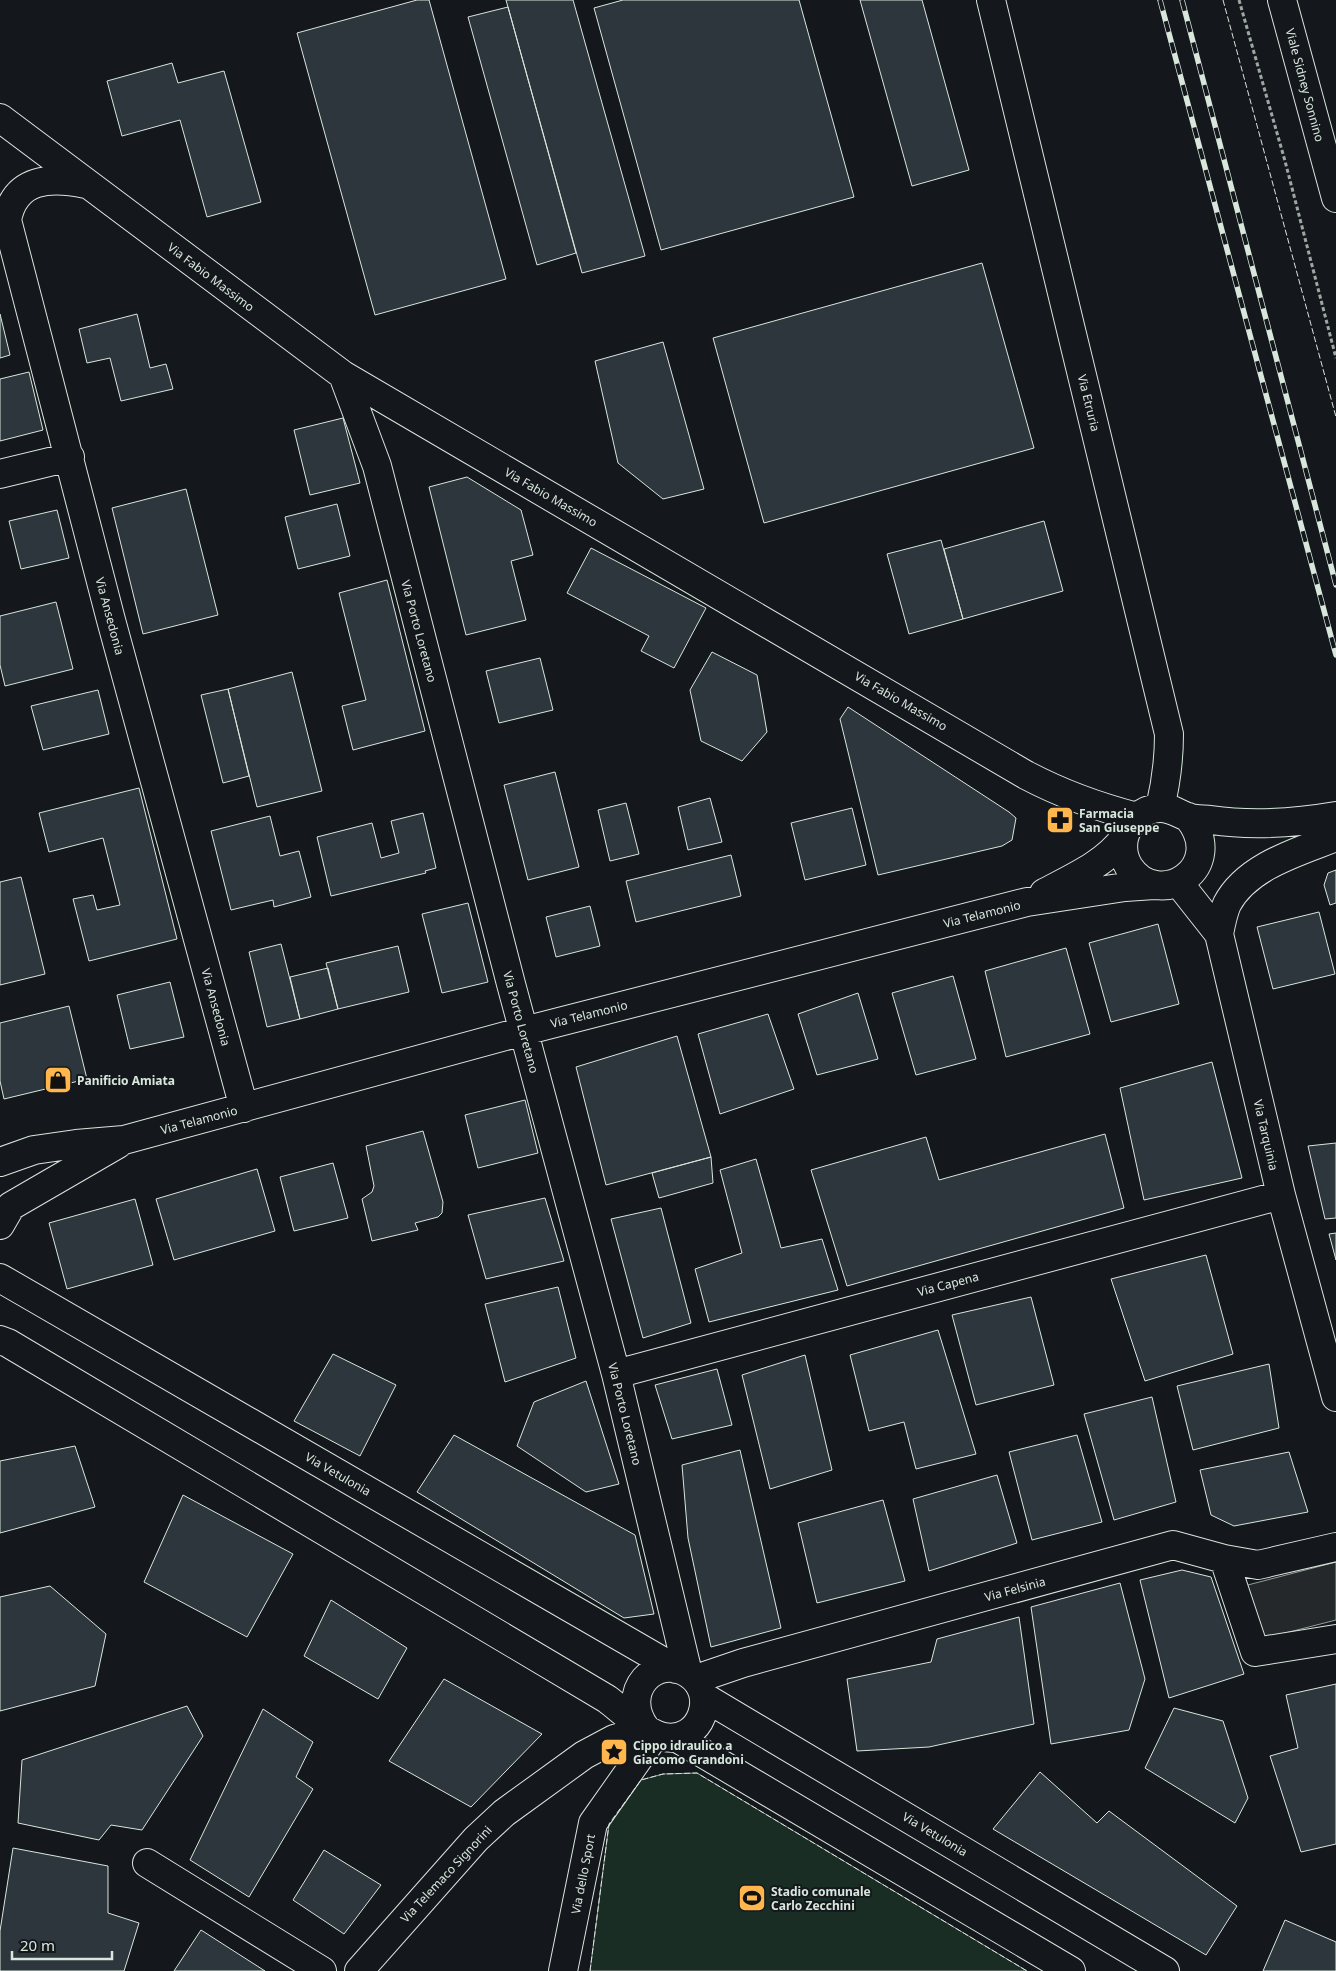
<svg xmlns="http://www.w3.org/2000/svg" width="1336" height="1971" font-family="'Noto Sans',sans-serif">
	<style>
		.pitch { fill: #1a2d24; stroke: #939e99 }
		.parking { fill: #24282b; stroke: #939e99 }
		.building { fill: #2c363c; stroke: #d8e6dc }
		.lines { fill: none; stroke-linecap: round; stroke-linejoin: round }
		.minor-casing { stroke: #d8e6dc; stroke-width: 30 }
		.path { stroke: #9da8a2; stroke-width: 3; stroke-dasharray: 4 2.5; stroke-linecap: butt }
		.minor { stroke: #14181c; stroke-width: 28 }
		.rail-casing { stroke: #d8e6dc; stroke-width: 5.5 }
		.rail { stroke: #14181c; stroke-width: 4; stroke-dasharray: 11; stroke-linecap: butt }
		.fence { stroke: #d8e6dc; stroke-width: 1; stroke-dasharray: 6 2.5; stroke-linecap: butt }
		.labels { text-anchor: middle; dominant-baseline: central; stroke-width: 4; stroke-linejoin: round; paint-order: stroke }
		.street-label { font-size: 12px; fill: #d8e6dc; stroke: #14181c }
		.poi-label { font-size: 12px; font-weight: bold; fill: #d8e6dc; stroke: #14181c; text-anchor: start }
	</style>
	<rect width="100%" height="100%" fill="#14181c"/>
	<!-- pitch -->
	<path class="pitch" d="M697,1773L1027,1971H590L609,1824L641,1780L663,1774Z"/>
	<!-- parking -->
	<path class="parking" d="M1336,1562V1620L1258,1640L1244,1586Z"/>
	<!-- building -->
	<path class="building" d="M417,0H429L506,279L375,315L297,33Z
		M506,0H573L645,256L582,273Z
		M623,0H799L854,197L661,250L594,8Z
		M860,0H922L969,170L912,186Z
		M508,7L576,253L537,265L468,17Z
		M172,63L178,83L224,71L261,202L207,217L180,120L122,136L107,81Z
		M982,263L1034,448L764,523L713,338Z
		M0,314L10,355L0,358Z
		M137,314L150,368L166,364L173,389L121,401L110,358L87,363L79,329Z
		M663,342L704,489L663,499L618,463L595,361Z
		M29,372L43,430L0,441V379Z
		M343,418L360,483L310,495L294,430Z
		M467,477L521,510L533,555L511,561L526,620L466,635L429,487Z
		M186,489L218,615L143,634L112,508Z
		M337,504L350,556L298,569L285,517Z
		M57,510L69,558L21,569L9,521Z
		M1044,521L1063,591L963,619L944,549Z
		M941,540L963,619L909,634L887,554Z
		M591,548L706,608L674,668L641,651L649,636L567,593Z
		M387,580L425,731L353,750L342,706L366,700L339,593Z
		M56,602L73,669L5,686L0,665V616Z
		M712,652L757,675L767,732L742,761L701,741L690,690Z
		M540,658L553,710L499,723L486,671Z
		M292,672L322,791L257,807L228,689Z
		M228,689L249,776L223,783L201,695Z
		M98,690L109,734L43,750L31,706Z
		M848,707L1009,812L1016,818L1012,840L1002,846L878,875L840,719Z
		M555,772L579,867L528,880L504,785Z
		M139,788L177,939L89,961L73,899L93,895L97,910L120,905L103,838L49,852L39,813Z
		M710,798L722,842L688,850L678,807Z
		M626,803L639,854L610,861L598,810Z
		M852,808L866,865L805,880L791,823Z
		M423,813L436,868L425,871L426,873L331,896L317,837L372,823L381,858L399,853L391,821Z
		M270,816L280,856L299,851L311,897L274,907L273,900L231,910L211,831Z
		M731,855L741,896L636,922L626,881Z
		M1336,870V903L1330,905L1324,885L1328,873Z
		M21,877L45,974L0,985V882Z
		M468,903L488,982L442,993L422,914Z
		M590,906L600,946L556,957L546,917Z
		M1319,912L1335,974L1273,989L1257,927Z
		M1158,924L1179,1004L1111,1022L1089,943Z
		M281,944L300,1019L267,1027L249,952Z
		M398,946L409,992L338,1009L326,963Z
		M1066,948L1090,1034L1006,1057L985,971Z
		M328,968L338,1009L300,1019L290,977Z
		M953,976L976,1059L916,1075L892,993Z
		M170,982L184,1037L130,1049L117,995Z
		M858,993L878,1059L817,1075L798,1014Z
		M69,1006L87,1079L4,1099L0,1081V1023Z
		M768,1014L794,1089L720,1114L698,1034Z
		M677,1036L711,1157L606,1185L576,1067Z
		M1212,1062L1242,1178L1144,1200L1120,1088Z
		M525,1100L538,1153L478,1168L465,1115Z
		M423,1131L443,1202L442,1213L438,1217L415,1223L418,1230L372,1241L362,1199L372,1192L374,1186L366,1146Z
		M1105,1134L1124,1208L847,1286L811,1170L926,1137L939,1180Z
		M1336,1143V1218L1325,1219L1308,1146Z
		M711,1157L713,1183L659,1198L652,1173Z
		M756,1159L781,1248L822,1239L838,1290L709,1322L695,1269L742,1253L720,1170Z
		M333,1163L348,1218L294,1231L280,1177Z
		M257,1169L275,1231L174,1260L156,1199Z
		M545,1198L564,1261L486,1279L468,1215Z
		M135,1199L153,1265L67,1289L49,1223Z
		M661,1208L691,1323L643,1338L611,1219Z
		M1336,1233V1260L1329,1234Z
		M1206,1255L1233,1354L1145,1381L1111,1279Z
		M558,1287L576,1358L505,1382L485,1304Z
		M1031,1297L1054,1385L976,1405L952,1315Z
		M938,1330L976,1454L916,1469L904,1422L869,1431L850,1355Z
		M333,1354L396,1385L360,1456L294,1421Z
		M805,1355L832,1470L770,1489L742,1375Z
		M1269,1364L1279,1428L1193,1450L1177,1386Z
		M717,1369L732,1425L672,1439L655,1385Z
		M586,1381L619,1484L586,1492L517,1446L534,1402Z
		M1152,1397L1176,1502L1114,1520L1084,1414Z
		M454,1435L635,1535L654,1614L624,1618L417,1492Z
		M1077,1435L1102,1522L1032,1540L1009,1452Z
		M75,1446L95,1507L0,1533V1461Z
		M740,1450L781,1628L711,1647L688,1538L682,1465Z
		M1289,1452L1308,1512L1234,1526L1211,1515L1200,1470Z
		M997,1475L1017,1543L929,1571L913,1499Z
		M183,1495L293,1554L247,1637L144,1582Z
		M883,1500L905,1581L817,1603L798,1523Z
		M1182,1570L1211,1577L1244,1674L1169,1698L1140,1580Z
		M1120,1583L1145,1679L1129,1730L1051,1744L1031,1607Z
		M50,1586L106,1634L95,1686L0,1711V1597Z
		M331,1600L407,1648L378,1699L304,1656Z
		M1019,1617L1034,1724L929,1747L857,1751L847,1679L931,1662L937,1639Z
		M444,1679L542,1734L471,1807L389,1761Z
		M1336,1684V1844L1301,1852L1270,1756L1298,1748L1286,1695Z
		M187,1706L203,1736L142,1830L111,1825L99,1840L18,1823L22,1760Z
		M1174,1708L1223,1721L1248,1798L1235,1823L1145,1768Z
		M263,1709L313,1742L296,1777L313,1789L249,1897L190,1860Z
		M1040,1772L1097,1823L1109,1811L1237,1906L1206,1955L993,1829Z
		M13,1848L108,1866V1913L139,1923L124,1971H0V1931Z
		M324,1850L381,1885L344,1934L293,1900Z
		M1285,1920L1336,1942V1971H1263Z
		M201,1930L265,1971H174Z"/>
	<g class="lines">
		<!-- minor casing -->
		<g class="minor-casing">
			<path id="minor" d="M991,0L1169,734C1169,760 1166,783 1160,808
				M1282,0L1336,198
				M0,118L343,375L1026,775C1062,794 1098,807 1137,817
				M86,184C51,177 15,177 7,220L111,620L244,1108
				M343,375L377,466L511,984L616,1374L688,1673
				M0,474L70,457
				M1188,817C1229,867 1159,912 1129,867C1124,859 1122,848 1124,838C1128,822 1143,809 1159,808C1171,807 1178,814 1188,817C1194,820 1204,819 1211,820C1252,826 1295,823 1336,816
				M1178,882L1219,934L1281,1195L1336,1397
				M1044,893C1072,878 1105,864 1124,838
				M1219,934C1221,924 1223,913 1227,904C1247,866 1298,852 1336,837
				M0,1162L34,1150L76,1144L124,1140L524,1031L1027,902L1125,887L1154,885
				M0,1225L11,1206L118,1144
				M0,1278L676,1669
				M0,1340L8,1343L607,1699C623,1711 646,1734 664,1737C701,1744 719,1694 689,1674C656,1652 618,1692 646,1729
				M616,1374L1281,1195
				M1224,1559L1255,1652L1336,1639
				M696,1679L743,1663L1173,1545L1224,1559L1258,1565L1336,1547
				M704,1697L1165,1971
				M677,1738L1071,1971
				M147,1863L322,1971
				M359,1971L476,1839L504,1813L584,1755L614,1739L646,1729
				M563,1971L593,1823L655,1735"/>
		</g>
		<!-- path -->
		<path class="path" d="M1239,0L1285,161L1336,358"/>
		<!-- minor -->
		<use href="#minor" class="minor"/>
		<!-- rail casing -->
		<g class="rail-casing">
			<path id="rail" d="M1160,0L1336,655
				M1182,0L1336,585"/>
		</g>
		<!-- rail -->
		<use href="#rail" class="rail"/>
		<!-- fence -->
		<path class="fence" d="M1223,0L1336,417
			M590,1971L609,1824L641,1780L663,1774L697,1773L1027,1971"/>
	</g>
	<!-- icons -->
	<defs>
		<g id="pharmacy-square" transform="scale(1.4375)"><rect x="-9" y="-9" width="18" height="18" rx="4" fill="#ffb74d" stroke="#14181c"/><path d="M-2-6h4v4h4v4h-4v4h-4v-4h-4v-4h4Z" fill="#111"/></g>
		<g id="shop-square" transform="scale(1.4375)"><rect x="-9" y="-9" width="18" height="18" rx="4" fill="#ffb74d" stroke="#14181c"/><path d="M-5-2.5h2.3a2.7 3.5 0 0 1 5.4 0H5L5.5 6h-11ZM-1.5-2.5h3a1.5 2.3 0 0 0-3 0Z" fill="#111"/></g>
		<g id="sight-square" transform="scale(1.4375)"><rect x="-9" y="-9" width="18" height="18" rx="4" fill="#ffb74d" stroke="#14181c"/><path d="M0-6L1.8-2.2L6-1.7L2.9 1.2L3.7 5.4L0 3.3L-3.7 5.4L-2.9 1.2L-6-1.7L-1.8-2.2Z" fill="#111"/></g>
		<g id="stadium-square" transform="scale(1.4375)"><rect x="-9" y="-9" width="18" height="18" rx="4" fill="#ffb74d" stroke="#14181c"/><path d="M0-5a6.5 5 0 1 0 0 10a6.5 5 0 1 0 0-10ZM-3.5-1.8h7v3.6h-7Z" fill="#111"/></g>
	</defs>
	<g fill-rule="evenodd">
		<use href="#pharmacy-square" x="1060" y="820"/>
		<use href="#shop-square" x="58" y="1080"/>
		<use href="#sight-square" x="614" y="1752"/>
		<use href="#stadium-square" x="752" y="1898"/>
	</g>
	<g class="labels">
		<!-- street labels -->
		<g class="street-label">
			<text transform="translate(1305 85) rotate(75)">Viale Sidney Sonnino</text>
			<text transform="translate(211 277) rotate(37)">Via Fabio Massimo</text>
			<text transform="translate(1089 403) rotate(76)">Via Etruria</text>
			<text transform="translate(551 497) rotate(30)">Via Fabio Massimo</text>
			<text transform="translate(110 616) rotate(75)">Via Ansedonia</text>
			<text transform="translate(419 631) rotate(75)">Via Porto Loretano</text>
			<text transform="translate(901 701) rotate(30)">Via Fabio Massimo</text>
			<text transform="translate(982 914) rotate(-14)">Via Telamonio</text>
			<text transform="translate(216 1007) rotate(75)">Via Ansedonia</text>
			<text transform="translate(589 1014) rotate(-14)">Via Telamonio</text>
			<text transform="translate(521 1022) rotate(75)">Via Porto Loretano</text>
			<text transform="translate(199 1120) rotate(-15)">Via Telamonio</text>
			<text transform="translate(1266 1135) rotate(77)">Via Tarquinia</text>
			<text transform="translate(948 1284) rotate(-15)">Via Capena</text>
			<text transform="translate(625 1414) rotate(76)">Via Porto Loretano</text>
			<text transform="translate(338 1474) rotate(30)">Via Vetulonia</text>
			<text transform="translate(1015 1589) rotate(-15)">Via Felsinia</text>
			<text transform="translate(935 1834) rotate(31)">Via Vetulonia</text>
			<text transform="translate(446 1874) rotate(-47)">Via Telemaco Signorini</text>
			<text transform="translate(583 1874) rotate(-79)">Via dello Sport</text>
		</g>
		<!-- poi labels -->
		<g class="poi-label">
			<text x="1079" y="813">Farmacia<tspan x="1079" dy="14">San Giuseppe</tspan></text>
			<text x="77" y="1080">Panificio Amiata</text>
			<text x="633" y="1745">Cippo idraulico a<tspan x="633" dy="14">Giacomo Grandoni</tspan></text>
			<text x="771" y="1891">Stadio comunale<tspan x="771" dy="14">Carlo Zecchini</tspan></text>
		</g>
	</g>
	<!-- scale -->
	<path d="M12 1951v8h100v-8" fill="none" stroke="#d8e6dc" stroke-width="2.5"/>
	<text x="20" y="1951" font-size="15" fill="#d8e6dc" stroke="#14181c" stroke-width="4" paint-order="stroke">20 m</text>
</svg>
